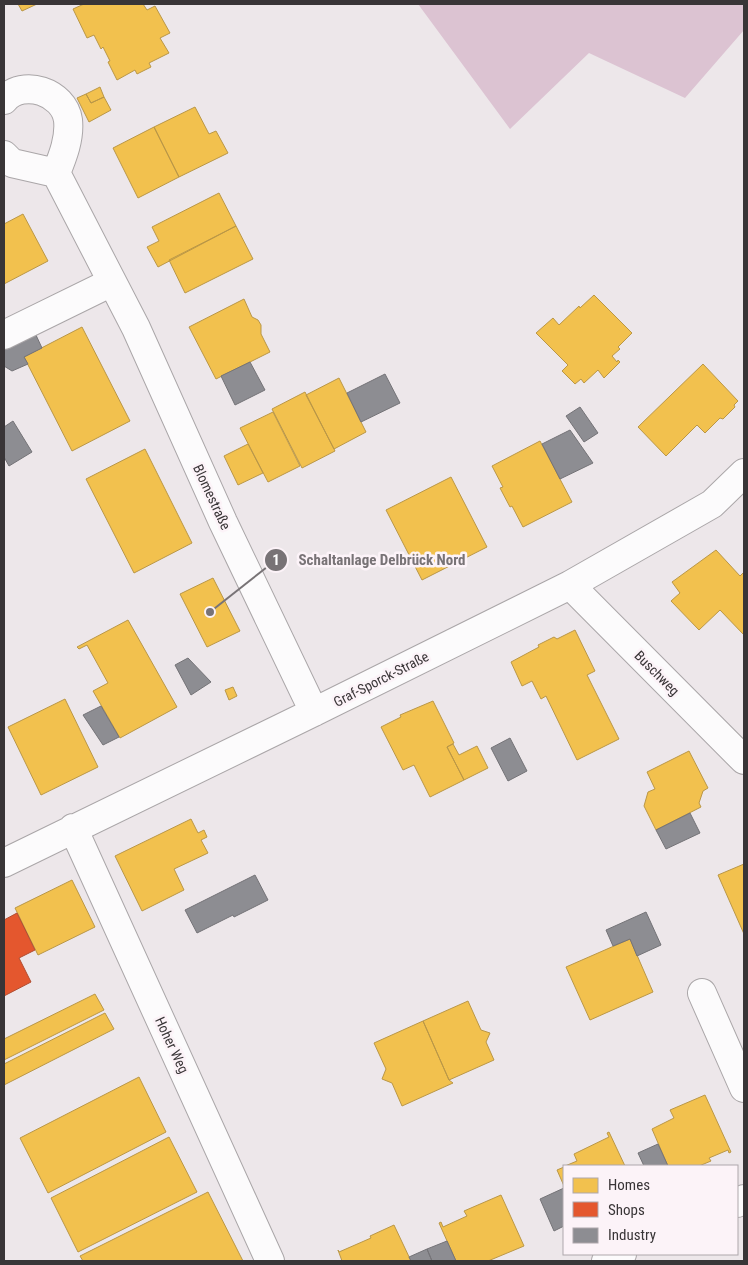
<svg xmlns="http://www.w3.org/2000/svg" width="748" height="1265" font-family="'Roboto Condensed',sans-serif">
	<style>
		.forest { fill: #dcc3d2 }
		.homes { fill: #f2c14e; stroke: #ba9747 }
		.shops { fill: #e4572e; stroke: #b14d31 }
		.industry { fill: #8d8d92; stroke: #747377 }
		.lines { fill: none; stroke-linecap: round; stroke-linejoin: round }
		.minor-casing { stroke: #aaa6a8; stroke-width: 30 }
		.minor { stroke: #fcfbfc; stroke-width: 28 }
		.labels { text-anchor: middle; dominant-baseline: central; stroke-width: 5; stroke-linejoin: round; paint-order: stroke }
		.street-label { font-size: 14px; fill: #393537; stroke: #fcf3f8 }
		.leader { fill: none; stroke: #787376; stroke-width: 2 }
		.callout-dot { fill: #787376; stroke: #fcf3f8; stroke-width: 2 }
		.mark-label { font-size: 15px; text-anchor: middle; font-weight: bold; fill: #fff }
		.callout-label { font-size: 15px; text-anchor: middle; font-weight: bold; fill: #787376; stroke: #fcf3f8; stroke-width: 5; stroke-linejoin: round; paint-order: stroke }
	</style>
	<rect width="100%" height="100%" fill="#ede7ea"/>
	<!-- forest -->
	<path class="forest" d="M418,4H744V30L685,98L589,53L510,129Z"/>
	<!-- homes -->
	<path class="homes" d="M18,4H37L22,11Z
		M84,4H143L147,10L155,6L170,33L160,38L169,53L149,63L151,67L137,74L135,70L117,80L108,62L110,61L103,47L101,49L94,35L87,38L73,9Z
		M100,87L104,97L91,103L86,94Z
		M86,94L91,103L104,97L111,110L89,122L77,98Z
		M195,107L209,134L216,131L228,153L179,177L154,127Z
		M154,127L179,177L138,198L113,148Z
		M219,193L236,226L158,267L147,247L159,241L152,227Z
		M23,214L48,261L4,284V224Z
		M236,226L253,259L185,293L169,260Z
		M594,295L632,333L618,347L620,349L612,356L617,362L618,360L620,362L604,378L598,370L584,383L581,379L575,384L562,371L568,365L536,333L553,318L559,325L579,306L580,308Z
		M244,299L252,317L258,320L261,325V334L270,352L216,379L189,327Z
		M82,327L130,421L72,451L24,357Z
		M703,364L738,401L734,405L735,407L723,419L720,418L705,433L697,425L666,456L638,427Z
		M339,378L366,432L334,449L306,395Z
		M305,392L335,451L302,468L272,409Z
		M273,412L300,466L268,482L240,428Z
		M540,441L572,502L523,527L512,506L510,507L500,488L503,487L492,466Z
		M248,444L263,473L238,485L224,456Z
		M145,449L192,543L134,573L86,479Z
		M451,477L487,547L422,580L386,510Z
		M716,550L740,576L744,572V635L720,610L699,630L671,601L680,593L672,582Z
		M213,578L240,631L207,647L180,594Z
		M128,620L177,707L120,738L93,691L108,683L87,645L79,649L77,647Z
		M575,630L595,671L587,675L619,739L577,760L546,696L541,699L532,681L522,686L511,662L539,647L538,645L554,637L557,639Z
		M233,687L237,696L229,700L225,690Z
		M65,699L98,767L41,795L8,727Z
		M433,701L454,743L447,747L464,780L430,797L414,765L403,770L381,727L401,717L400,715Z
		M453,744L459,755L477,746L488,768L464,780L447,747Z
		M689,751L708,788L703,791L699,803L701,807L656,830L644,806L648,792L655,789L647,772Z
		M191,819L198,833L204,830L207,837L201,840L208,853L174,869L184,890L142,911L115,856Z
		M744,864V934L718,875Z
		M72,880L95,927L38,955L15,908Z
		M630,939L653,992L590,1020L566,967Z
		M95,994L104,1010L4,1060V1039Z
		M468,1001L481,1030L490,1033L486,1042L494,1060L449,1080L423,1021Z
		M105,1013L114,1029L4,1085V1064Z
		M423,1021L449,1080L453,1083L402,1106L392,1083L382,1079L386,1069L374,1043Z
		M139,1077L166,1132L48,1193L20,1138Z
		M705,1095L731,1152L729,1153L728,1150L709,1158L711,1161L699,1166H668L652,1129L674,1118L670,1110Z
		M609,1132L625,1166H565L577,1161L574,1154L609,1137L607,1133Z
		M169,1137L197,1192L78,1252L51,1198Z
		M564,1167V1186L557,1170Z
		M208,1192L243,1261H83L80,1256Z
		M501,1195L524,1246L488,1261H456L439,1223L441,1222L443,1227L467,1216L464,1211Z
		M394,1225L411,1261H342L338,1250L339,1252L371,1238L370,1236Z"/>
	<!-- shops -->
	<path class="shops" d="M17,913L35,950L19,958L31,982L4,996V920Z"/>
	<!-- industry -->
	<path class="industry" d="M35,333L42,348L24,357L28,364L12,371L4,366V348Z
		M250,362L265,390L235,405L221,376Z
		M385,374L400,403L361,422L347,393Z
		M580,407L598,433L584,442L566,416Z
		M13,421L32,452L9,466L4,457V427Z
		M570,430L593,463L560,479L542,444Z
		M188,658L211,682L191,695L175,665Z
		M101,706L119,737L103,745L83,715Z
		M510,738L527,771L508,781L491,748Z
		M690,813L700,833L666,849L656,830Z
		M255,875L268,900L234,917L233,915L197,933L185,910Z
		M646,912L661,945L637,956L630,939L613,946L606,930Z
		M658,1144L668,1166H644L638,1153Z
		M564,1188V1226L554,1231L540,1199Z
		M447,1241L456,1261H432L427,1249Z
		M427,1249L432,1261H411L409,1257Z"/>
	<g class="lines">
		<!-- minor casing -->
		<g class="minor-casing">
			<path id="minor" d="M4,100C23,78 64,92 68,120C70,138 63,156 56,173L136,328L223,522L314,712
				M4,155L12,163L56,173
				M4,335L112,282
				M570,585L744,760
				M73,828L270,1261
				M4,863L314,712L570,585L712,504L744,473
				M702,993L744,1088
				M737,1203L744,1199
				M606,1261L622,1254"/>
		</g>
		<!-- minor -->
		<use href="#minor" class="minor"/>
	</g>
	<g class="labels">
		<!-- street labels -->
		<g class="street-label">
			<text transform="translate(212 497) rotate(65)">Blomestraße</text>
			<text transform="translate(657 673) rotate(45)">Buschweg</text>
			<text transform="translate(381 679) rotate(-27)">Graf-Sporck-Straße</text>
			<text transform="translate(172 1045) rotate(65)">Hoher Weg</text>
		</g>
	</g>
	<!-- callouts -->
	<path class="leader" d="M210 612L276 560"/>
	<g class="callout-dot">
		<circle cx="210" cy="612" r="5"/>
		<circle cx="276" cy="560" r="12"/>
	</g>
	<g class="mark-label">
		<text x="276" y="565">1</text>
	</g>
	<g class="callout-label">
		<text x="382" y="565">Schaltanlage Delbrück Nord</text>
	</g>
	<!-- border -->
	<rect width="748" height="1265" fill="none" stroke="#393537" stroke-width="10"/>
	<!-- legend -->
	<rect x="563" y="1165" width="175" height="90" fill="#fcf3f8" stroke="#aea7ab"/>
	<rect x="573" y="1178" width="25" height="15" fill="#f2c14e" stroke="#aea7ab"/>
	<text x="608" y="1190" font-size="15" fill="#393537">Homes</text>
	<rect x="573" y="1202" width="25" height="15" fill="#e4572e" stroke="#aea7ab"/>
	<text x="608" y="1215" font-size="15" fill="#393537">Shops</text>
	<rect x="573" y="1228" width="25" height="15" fill="#8d8d92" stroke="#aea7ab"/>
	<text x="608" y="1240" font-size="15" fill="#393537">Industry</text>
</svg>
